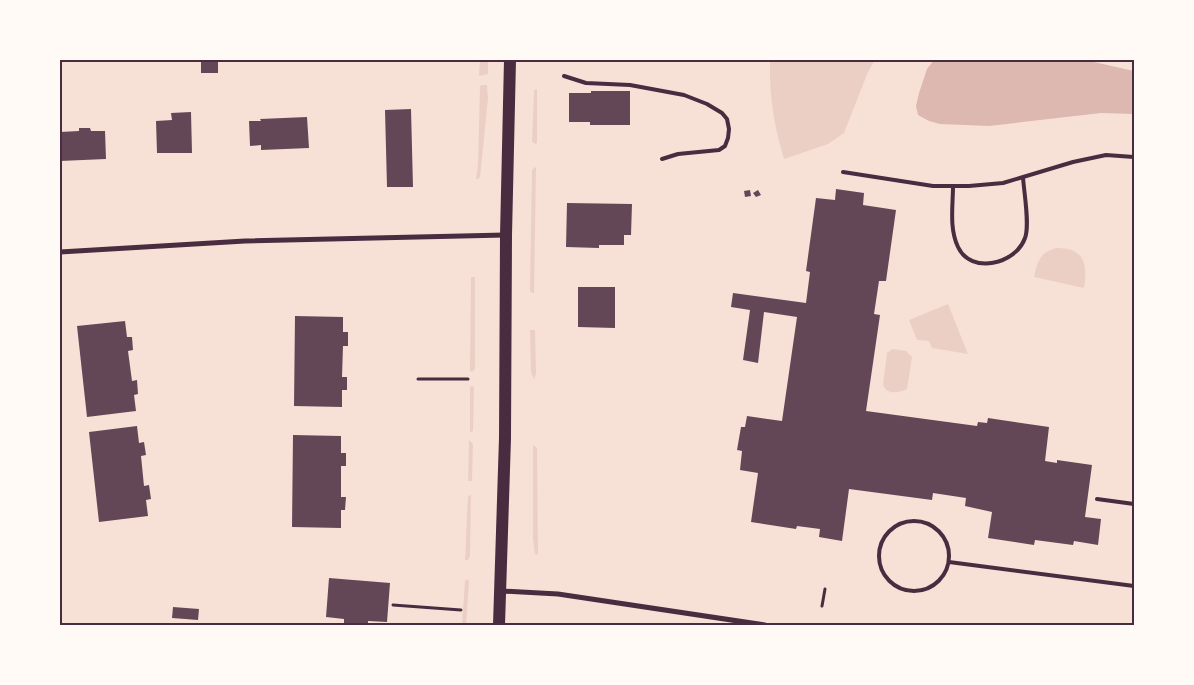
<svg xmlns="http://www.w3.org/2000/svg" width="1194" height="685" font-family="Inter,sans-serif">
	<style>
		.green { fill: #ebcfc5 }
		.water { fill: #dcb8b0 }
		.building { fill: #644757 }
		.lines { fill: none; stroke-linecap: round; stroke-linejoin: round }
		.path { stroke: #4a2c40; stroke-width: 3 }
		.service { stroke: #4a2c40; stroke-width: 4 }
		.minor { stroke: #4a2c40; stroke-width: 5 }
		.primary { stroke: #4a2c40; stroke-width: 12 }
		.neatline { fill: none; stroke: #4a2c40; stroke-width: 2 }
	</style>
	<rect width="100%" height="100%" fill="#f7e1d7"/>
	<!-- green -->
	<path class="green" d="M480,60H488V74L479,76Z
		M770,60H875L868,72L844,133L828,144L784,159C774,125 769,96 770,60Z
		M482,85H487L488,98L480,177L478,179H476L478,164L480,86Z
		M537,89V143L535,144L532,142L534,92V90Z
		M535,167L536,168L534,293H532L530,291L532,170Z
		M1056,248C1084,247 1088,264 1084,288L1034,277C1038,261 1039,253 1056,248Z
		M471,277H475V369L472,372L470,371Z
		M948,304L968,354L932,348L929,341L917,340L909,320Z
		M530,330H535L536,373L534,380L531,372Z
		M892,349L906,351L912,357L907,389C899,393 887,395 883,385L887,353Z
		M470,386L474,387L473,431L470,433Z
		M469,440L473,444L472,481H468Z
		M533,445L537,448L538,555L535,554L533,539Z
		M471,495L470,556L468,560H465L468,496Z
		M468,579L469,582L466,625H462L465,581Z"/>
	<!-- water -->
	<path class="water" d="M934,60H1085L1134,71V114L1101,113L989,126L940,124L929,121L918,115L916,106L919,93L927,69Z"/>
	<!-- building -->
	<path class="building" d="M201,60H218V73H201Z
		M591,91H630V125H590V122H569V93H591Z
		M411,109L413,187H387L385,110Z
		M191,112L192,153H157L156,121L172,120L171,113Z
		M307,117L309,148L261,150V145L250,146L249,121H261L260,119Z
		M79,128H90L91,131H105L106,159L60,161V132L79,131Z
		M836,189L864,193L863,205L896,210L886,281H879L874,314L880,315L866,411L977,426L978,422L987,423L988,418L1049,427L1045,461L1057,463V460L1092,465L1085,517L1101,519L1098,545L1074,541L1073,545L1035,540L1034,545L988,538L992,512L965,506L966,498L933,493L932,500L849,489L842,541L819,537L820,529L797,526L796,529L751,522L758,473L740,470L742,451L737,450L741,427H745L747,416L782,421L797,317L764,312L758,363L743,360L750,310L731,307L733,293L806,303L810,272L806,271L816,198L835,200Z
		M750,190L751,196L745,197L744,191Z
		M758,190L761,195L756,197L753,193Z
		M567,203L632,204L631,235H624V245H599V248L566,247Z
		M578,287H615V328L578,327Z
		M295,316L343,317V332H348V346H343L342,377H347V390H342V407L294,406Z
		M125,321L127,337H132L133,350L128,351L132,381L137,380L138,394L134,395L136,411L87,417L77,326Z
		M137,426L139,443L144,442L146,455L141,456L144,486L149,485L151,499L146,500L148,516L99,522L89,432Z
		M293,435L341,436V453H346V466H341V497H346L345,510H341V528L292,527Z
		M329,578L390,583L387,622L368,621V625H344V619L326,617Z
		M173,607L199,609L198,620L172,618Z"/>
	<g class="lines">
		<!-- path -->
		<path class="path" d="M418,379H468
			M393,605L461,610
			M822,606L825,589"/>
		<!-- service -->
		<path class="service" d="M564,76L586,83L630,85L684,95L707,104L722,113L727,119L729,129L728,138L725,146L719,150L678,154L662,159
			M843,172L933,186H969L1003,183L1073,162L1106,155L1134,157
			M953,186C953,206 949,228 958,247C971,275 1016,264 1025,238C1030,225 1024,193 1023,177
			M1097,499L1134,504
			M879 556a35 35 0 1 1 70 0a35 35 0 1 1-70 0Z
			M949,562L1134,586"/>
		<!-- minor -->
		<path class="minor" d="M60,252L245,241L505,235
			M501,591L558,594L765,625"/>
		<!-- primary -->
		<path class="primary" d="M499,625L505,438L506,235L510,60"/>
	</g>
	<!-- border -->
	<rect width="1194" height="685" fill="none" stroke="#fffaf5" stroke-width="122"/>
	<rect x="61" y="61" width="1072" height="563" class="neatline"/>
</svg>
